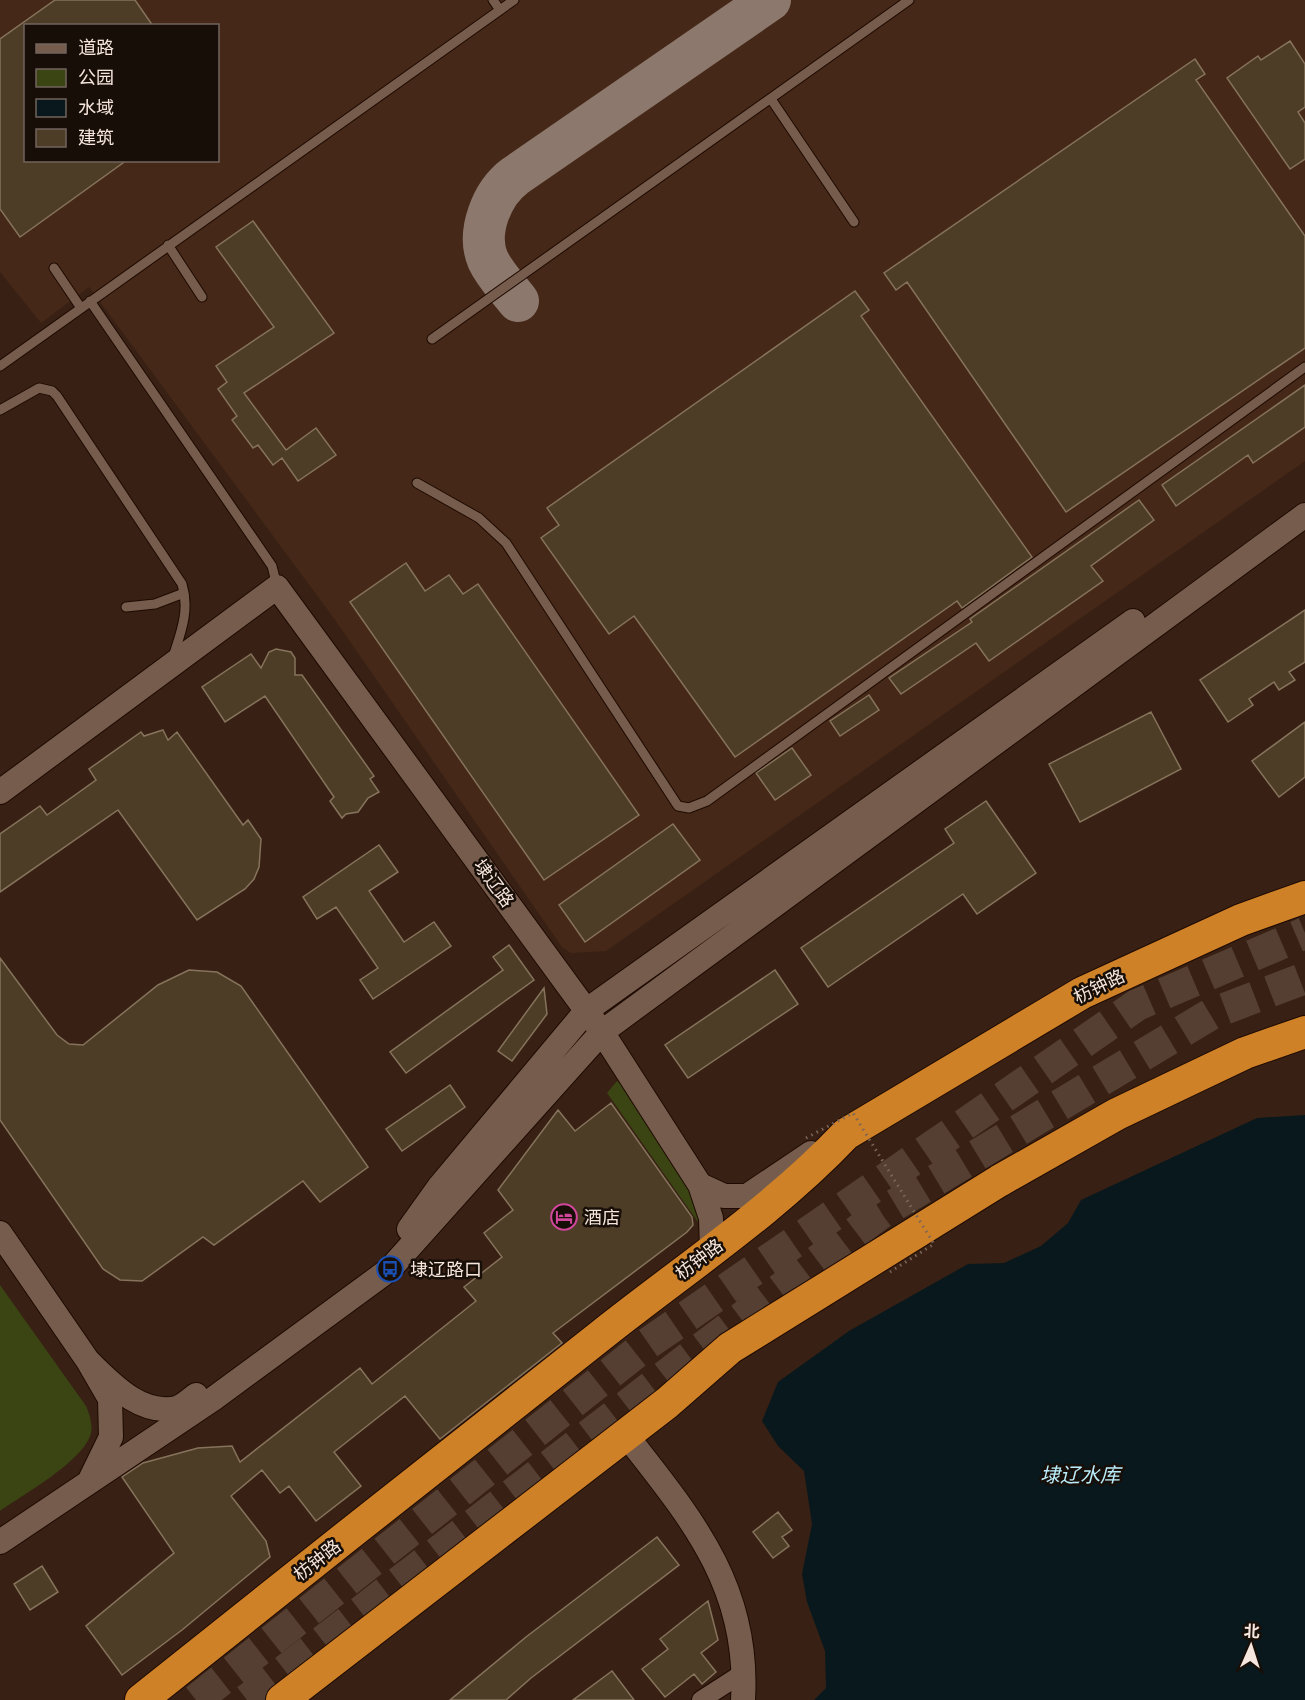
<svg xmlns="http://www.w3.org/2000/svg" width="1305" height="1700" font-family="Inter,'Noto Sans SC',sans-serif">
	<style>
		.built { fill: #452817; fill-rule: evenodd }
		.green { fill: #3b4413 }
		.water { fill: #09181c }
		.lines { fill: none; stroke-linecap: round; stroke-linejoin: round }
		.taxiway { stroke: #8c786d; stroke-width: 42 }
		.building { fill: #4d3c26; stroke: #86735c; stroke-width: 1.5 }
		.highway-tunnel { stroke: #543f32; stroke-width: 32; stroke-dasharray: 32 16; stroke-linecap: butt }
		.lane-casing { stroke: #1e0a01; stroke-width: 11 }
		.street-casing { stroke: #1e0a01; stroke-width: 20 }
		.secondary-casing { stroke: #1e0a01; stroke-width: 26 }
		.highway-casing { stroke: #1e0a01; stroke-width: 34 }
		.lane { stroke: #765c4d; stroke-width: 9 }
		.street { stroke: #765c4d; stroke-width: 18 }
		.secondary { stroke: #765c4d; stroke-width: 24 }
		.highway { stroke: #cf8127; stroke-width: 32 }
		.path-bridge { stroke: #7b665a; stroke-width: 3; stroke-dasharray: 1.5 4.5; stroke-linecap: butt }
		.labels { text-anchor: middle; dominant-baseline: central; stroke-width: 5; stroke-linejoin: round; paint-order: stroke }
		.street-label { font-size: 18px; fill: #f6e6dd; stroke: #180e08 }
		.poi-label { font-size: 18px; fill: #f6e6dd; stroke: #180e08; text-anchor: start }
		.water-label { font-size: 20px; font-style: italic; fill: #baedfc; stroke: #180e08 }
	</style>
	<rect width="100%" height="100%" fill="#382114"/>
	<!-- built -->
	<path class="built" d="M0,0H1305V461L606,951L571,953L562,947L333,617L89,287L41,323L0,272ZM26,26H218V160H26Z"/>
	<!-- green -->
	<path class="green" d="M617,1081L625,1087L697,1195L705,1232L607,1093Z
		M0,1285L86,1406C89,1413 93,1424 91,1433C84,1461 24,1494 0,1511Z"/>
	<!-- water -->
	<path class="water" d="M1305,1115V1700H814L826,1688L825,1651L807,1602L802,1574L812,1524L804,1471L778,1446L762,1421L778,1382L849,1331L968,1264L1004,1263L1041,1246L1068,1223L1081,1200L1257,1118Z"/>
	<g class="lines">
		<!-- taxiway -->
		<path class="taxiway" d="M518,301C508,288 495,275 488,260C476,232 492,193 515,176L770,0"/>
	</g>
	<!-- building -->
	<path class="building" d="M55,0H135L153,26H26V160H127L20,237L0,209V39Z
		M1290,41L1305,64V107L1298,112L1305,123V159L1290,169L1227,78L1258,56L1261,60Z
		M1195,59L1205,74L1196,80L1305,236V348L1066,512L907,282L896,290L884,273Z
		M253,221L334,333L244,393L286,450L316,428L336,455L298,481L282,458L273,465L258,445L253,448L232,420L237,416L218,389L227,382L216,366L274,327L216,247Z
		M855,291L869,310L861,316L1032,557L962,608L957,601L735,757L634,616L609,634L541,538L559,525L547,508Z
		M1305,385V427L1253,463L1248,455L1176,506L1162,485Z
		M1139,500L1154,520L1091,566L1103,581L989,661L976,643L901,694L889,678L972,622L970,619Z
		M406,563L425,591L449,575L463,594L478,584L639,815L544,880L350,602Z
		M1305,610V662L1289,672L1295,680L1279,690L1274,682L1249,699L1253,705L1228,722L1200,680Z
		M276,649L291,652L295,658V675H302L374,776L370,779L379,792L368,798L358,812L346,814L342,818L330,801L334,797L265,696L225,722L202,687L251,654L261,668L269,652Z
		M869,695L879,710L840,736L830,721Z
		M1151,712L1181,769L1080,822L1049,764Z
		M1305,722V777L1279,797L1252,761Z
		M163,730L168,740L177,732L243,825L248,820L261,839L259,867L254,879L245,889L197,920L118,810L0,892V834L40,806L47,815L96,780L89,769L141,732L144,736Z
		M792,748L811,775L775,800L756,773Z
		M986,801L1036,873L977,914L963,894L828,987L801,948L954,843L945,829Z
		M673,824L700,860L585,942L559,905Z
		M379,845L398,872L369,891L404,942L434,922L451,946L373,999L360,980L378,968L336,907L317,919L303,897Z
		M509,945L534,980L406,1073L390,1052L503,970L493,957Z
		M0,958L57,1035L69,1044L83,1045L158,985L189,970L217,972L241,986L368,1167L320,1202L303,1181L214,1245L203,1237L142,1281L120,1280L103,1269L0,1120Z
		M775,970L798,1004L688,1078L665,1045Z
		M544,988L547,1014L512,1061L498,1051Z
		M450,1085L465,1107L402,1151L386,1129Z
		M611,1103L692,1217L693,1225L687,1232L553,1333L562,1343L440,1439L405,1396L334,1452L361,1486L316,1521L289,1486L280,1493L262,1470L231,1496L266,1541L270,1557L182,1630L122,1675L86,1626L174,1553L122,1477L143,1463L198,1448L232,1446L240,1462L360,1368L372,1384L476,1301L464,1287L502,1257L484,1233L513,1210L498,1190L558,1110L575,1131Z
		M778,1512L792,1530L782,1537L789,1546L773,1558L753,1532Z
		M657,1537L679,1565L531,1678L506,1700H450L526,1637Z
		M42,1566L58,1592L30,1610L14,1584Z
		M708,1601L718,1640L701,1653L716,1672L702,1684L694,1674L665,1697L642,1669L668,1649L660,1639Z
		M612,1671L634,1700H573Z"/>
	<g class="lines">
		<!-- highway-tunnel -->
		<path class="highway-tunnel" d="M196,1700L647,1344L1137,1005L1305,933
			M247,1700L686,1360L881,1213L1211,1014L1305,978"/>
		<!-- lane casing -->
		<g class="lane-casing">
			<path id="lane" d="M500,10L514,0
				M771,99L854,222
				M168,245L202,297
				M54,268L81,308
				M90,301L272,566L277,586
				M432,339L909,0
				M0,366L500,10L493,0
				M0,410L39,388L52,391L57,396L182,584C190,610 181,632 173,657
				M417,483L479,518L506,543L678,806L689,808L707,801L1305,367
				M126,607L155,604L184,593"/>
		</g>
		<!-- street casing -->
		<g class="street-casing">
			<path id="street" d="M701,1700L743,1673"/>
		</g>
		<!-- secondary casing -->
		<g class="secondary-casing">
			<path id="secondary" d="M0,792L277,587L602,1032L700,1185L711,1218L712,1250
				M700,1185L724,1196H747L811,1153
				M409,1229L439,1187L587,1010L1133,621
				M0,1233L88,1361L110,1399L111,1437L91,1478
				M88,1361C111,1383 140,1416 177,1408C183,1406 191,1399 196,1395
				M626,1435C691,1518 750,1587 743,1700
				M0,1542L213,1399L390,1269L602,1032L1305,515"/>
		</g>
		<!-- highway casing -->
		<g class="highway-casing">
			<path id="highway" d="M141,1700C295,1577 449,1455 604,1333C686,1268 774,1210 846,1134L1082,993L1241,920L1305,897
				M282,1700L667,1403L730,1348L999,1181L1117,1114L1245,1053L1305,1032"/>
		</g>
		<!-- lane -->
		<use href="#lane" class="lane"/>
		<!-- street -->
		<use href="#street" class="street"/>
		<!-- secondary -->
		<use href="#secondary" class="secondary"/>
		<!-- highway -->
		<use href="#highway" class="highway"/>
		<!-- path-bridge -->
		<path class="path-bridge" d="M806,1138L853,1113L934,1244L890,1272"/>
	</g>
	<!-- icons -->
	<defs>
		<g id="hotel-ring" transform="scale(1.35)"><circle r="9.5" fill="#180e08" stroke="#d1479c" stroke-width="1.5"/><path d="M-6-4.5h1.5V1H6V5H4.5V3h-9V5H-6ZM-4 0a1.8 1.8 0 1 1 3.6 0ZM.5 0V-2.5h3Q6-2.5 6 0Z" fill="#d1479c"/></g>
		<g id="bus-ring" transform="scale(1.35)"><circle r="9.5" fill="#180e08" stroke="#1a4fb4" stroke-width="1.5"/><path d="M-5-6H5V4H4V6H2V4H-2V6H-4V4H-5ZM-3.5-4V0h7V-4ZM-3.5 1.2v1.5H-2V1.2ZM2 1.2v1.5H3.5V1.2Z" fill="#1a4fb4"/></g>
	</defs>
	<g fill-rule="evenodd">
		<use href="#hotel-ring" x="564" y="1217"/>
		<use href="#bus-ring" x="390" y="1269"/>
	</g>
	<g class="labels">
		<!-- street labels -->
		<g class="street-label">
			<text transform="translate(494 883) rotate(54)">埭辽路</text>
			<text transform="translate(1099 986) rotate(-26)">枋钟路</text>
			<text transform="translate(699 1259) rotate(-37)">枋钟路</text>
			<text transform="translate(317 1560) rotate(-38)">枋钟路</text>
		</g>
		<!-- poi labels -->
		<g class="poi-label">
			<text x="584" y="1217">酒店</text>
			<text x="410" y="1269">埭辽路口</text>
		</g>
		<!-- water labels -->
		<g class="water-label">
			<text x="1080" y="1475">埭辽水库</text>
		</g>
	</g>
	<!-- legend -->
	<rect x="24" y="24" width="195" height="138" fill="#180e08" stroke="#71645d" stroke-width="1.5"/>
	<rect x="36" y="44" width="30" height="9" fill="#765c4d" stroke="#71645d" stroke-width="1.5"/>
	<text x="78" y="54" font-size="18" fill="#f6e6dd">道路</text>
	<rect x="36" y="69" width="30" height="18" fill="#3b4413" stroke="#71645d" stroke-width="1.5"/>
	<text x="78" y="84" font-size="18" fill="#f6e6dd">公园</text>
	<rect x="36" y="99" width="30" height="18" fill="#09181c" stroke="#71645d" stroke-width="1.5"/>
	<text x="78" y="114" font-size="18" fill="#f6e6dd">水域</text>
	<rect x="36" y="129" width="30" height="18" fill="#4d3c26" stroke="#71645d" stroke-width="1.5"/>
	<text x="78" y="144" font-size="18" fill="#f6e6dd">建筑</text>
	<!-- north arrow -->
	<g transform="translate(1251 1646) rotate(3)" stroke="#180e08" stroke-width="4.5" paint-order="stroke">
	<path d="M0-4.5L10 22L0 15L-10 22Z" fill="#f6e6dd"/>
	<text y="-9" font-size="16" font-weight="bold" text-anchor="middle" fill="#f6e6dd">北</text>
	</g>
</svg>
